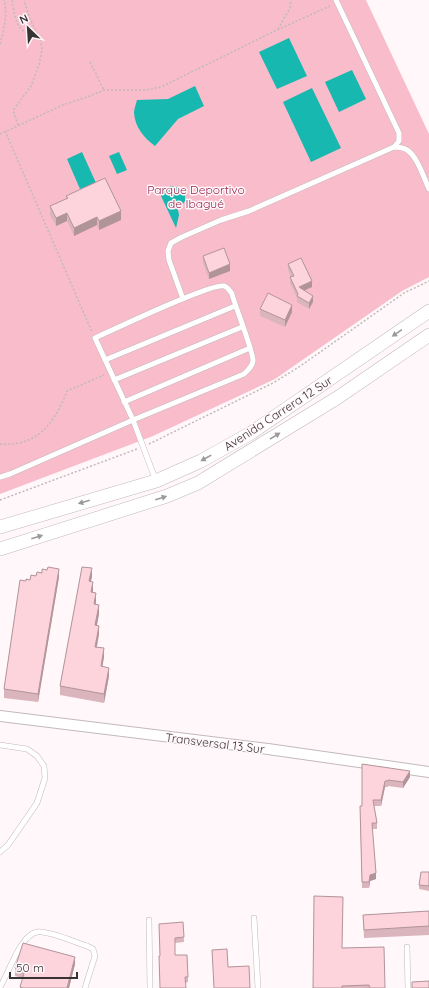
<svg xmlns="http://www.w3.org/2000/svg" width="429" height="988" font-family="Quicksand,sans-serif">
	<style>
		.green { fill: #f9bcca }
		.water { fill: #16b8b0 }
		.lines { fill: none; stroke-linecap: round; stroke-linejoin: round }
		.service-casing { stroke: #c2b9bb; stroke-width: 6 }
		.minor-casing { stroke: #c2b9bb; stroke-width: 12 }
		.tertiary-casing { stroke: #c2b9bb; stroke-width: 14 }
		.path { stroke: #c0b9bb; stroke-width: 1.5; stroke-dasharray: 2 2; stroke-linecap: butt }
		.service { stroke: #fff; stroke-width: 5 }
		.minor { stroke: #fff; stroke-width: 10 }
		.tertiary { stroke: #fff; stroke-width: 13 }
		.wall { fill: #dab5bd }
		.shaded-wall { fill: #b1949a }
		.building { fill: #fdd3dc; stroke: #b1949a }
		.oneway { fill: #9b999a }
		.labels { text-anchor: middle; dominant-baseline: central; stroke-width: 3; stroke-linejoin: round; paint-order: stroke }
		.park-label { font-size: 12px; fill: #96264f; stroke: #fff7f9 }
		.street-label { font-size: 12px; fill: #373334; stroke: #fff7f9 }
	</style>
	<rect width="100%" height="100%" fill="#fff7f9"/>
	<!-- green -->
	<path class="green" d="M0,0H366L429,134V277L402,291L275,379L153,436L0,494Z"/>
	<!-- water -->
	<path class="water" d="M289,38L307,76L277,89L259,52Z
		M352,70L366,99L339,112L325,82Z
		M195,86L204,106L178,119L155,146C144,138 135,127 134,113C134,109 136,104 137,100L168,99Z
		M312,88L341,148L311,162L283,102Z
		M82,152L96,183L80,189L67,159Z
		M119,152L127,170L117,174L109,156Z
		M171,186L179,188L185,193V201L183,204L177,205L179,215L176,228L161,196L164,189Z"/>
	<g class="lines">
		<!-- service casing -->
		<g class="service-casing">
			<path id="service" d="M394,147C398,147 403,147 407,150C417,156 424,178 429,189
				M183,299L169,260L168,251L171,243L182,237L221,220L249,211L394,147L399,141V133L336,0
				M105,360L235,306
				M114,380L242,327
				M124,402L250,348
				M0,477L10,474L133,420L244,374C248,370 252,367 253,361C254,353 235,306 232,294C230,291 228,287 224,286C211,283 113,330 95,338L133,420L156,481
				M0,745L27,749L37,756L44,766L45,778L37,803L8,845L0,852
				M254,918L258,988
				M149,920L150,988
				M407,947L408,988
				M0,987C9,973 20,935 37,932C47,930 77,943 87,946L93,949L95,956L85,988"/>
		</g>
		<!-- minor casing -->
		<g class="minor-casing">
			<path id="minor" d="M0,716L268,749L429,772"/>
		</g>
		<!-- tertiary casing -->
		<g class="tertiary-casing">
			<path id="tertiary" d="M0,527L156,481L201,461L251,433L429,311
				M0,549L167,496L198,483L337,398L429,335"/>
		</g>
		<!-- path -->
		<path class="path" d="M12,0C15,15 16,38 37,32
			M278,29L290,8L291,0
			M0,44C4,29 8,15 4,0
			M90,62L104,90
			M18,125L14,114V109L31,86L39,65L42,50L41,41L30,19L24,0
			M5,131L92,332
			M0,134L63,105L90,96L104,90H146L161,87L277,30L330,6
			M0,444C38,447 55,422 67,391L104,375
			M149,444L273,383L299,367L404,293L429,281
			M0,500L137,449"/>
		<!-- service -->
		<use href="#service" class="service"/>
		<!-- minor -->
		<use href="#minor" class="minor"/>
		<!-- tertiary -->
		<use href="#tertiary" class="tertiary"/>
	</g>
	<!-- wall -->
	<path class="wall" d="M66,196L121,220L99,230L97,225L74,236L67,221L56,226L50,215V206L66,199Z
		M203,256L230,271L209,279L203,263Z
		M288,264L312,287L304,290L313,302L309,309L297,302V298L290,283V277H291L288,270Z
		M260,309L292,312L285,327L260,316Z
		M36,576L59,577L38,702L4,698V689L30,580Z
		M92,577L91,581L93,590V592L96,602L95,604L99,614L97,625L99,634L97,647L104,657L102,666L109,676L104,703L60,695V686Z
		M362,764L410,777L403,788L388,786V787H385L381,806H374L377,823V829H372L376,879L370,881L369,888H362L360,812L362,806Z
		M429,872V891L419,889V885Z
		M429,911V935L364,938L363,915Z
		M183,922L184,942L175,943V955L188,977V982L186,983L160,956Z
		M343,948L385,988H313Z
		M75,964L69,988H20L23,978L15,976V968Z"/>
	<!-- shaded-wall -->
	<path class="shaded-wall" d="M121,211V220L99,230V221Z
		M67,213V221L56,226V218Z
		M97,217V225L74,236V228Z
		M230,264V271L209,279V273Z
		M312,281V287L299,293V287Z
		M313,296V302L309,309V303Z
		M292,305V312L285,327V320Z
		M92,568V577L89,589V581Z
		M59,569V577L38,702V694Z
		M93,582V590L91,601V592Z
		M96,593V602L94,613V604Z
		M99,605V614L95,634V625Z
		M99,626V634L95,655V647Z
		M104,648V657L101,675V666Z
		M109,668V676L104,703V694Z
		M410,771V777L403,788V782Z
		M385,781V787L381,806V800Z
		M376,873V879L370,881L369,888V882L370,875Z
		M75,957V964L69,988H67Z"/>
	<!-- building -->
	<path class="building" d="M105,178L121,211L99,221L97,217L74,228L67,213L56,218L50,206L68,198L66,196Z
		M224,248L230,264L209,273L203,256Z
		M301,258L312,281L299,287L313,296L309,303L297,296L298,294L290,277L294,276L288,264Z
		M268,293L292,305L285,320L260,309Z
		M48,567L59,569L38,694L4,689L20,580L26,581V579L30,580L31,575L36,576L37,572L42,573V569L47,570Z
		M82,567L92,568L89,581L93,582L91,592L96,593L94,604L99,605L95,625L99,626L95,647L104,648L101,666L109,668L104,694L60,686Z
		M362,764L410,771L403,782L388,780V781H385L381,800H373L377,823H372L376,873L370,875L369,882H362L360,806H362Z
		M421,872H429V886L419,885Z
		M314,896L343,897L342,948L384,947L385,988H370L369,985L342,986V988H313Z
		M429,911V926L364,930L363,915Z
		M183,922L184,937L175,938V955H187L188,977H185L186,988H160L159,956H160L159,924Z
		M23,943L75,957L67,988H23L20,987L25,970L15,968Z
		M227,949L228,967L249,966L250,988H214L212,950Z
		M429,981V988H412V982Z"/>
	<!-- one-way arrows -->
	<defs><path id="oneway-solid" d="M-6-.8H1V-3.2L6.5 0L1 3.2V.8H-6Z"/></defs>
	<g class="oneway">
		<use href="#oneway-solid" transform="translate(397 333) rotate(146)"/>
		<use href="#oneway-solid" transform="translate(275 436) rotate(-32)"/>
		<use href="#oneway-solid" transform="translate(206 458) rotate(151)"/>
		<use href="#oneway-solid" transform="translate(161 498) rotate(-18)"/>
		<use href="#oneway-solid" transform="translate(84 502) rotate(164)"/>
		<use href="#oneway-solid" transform="translate(37 537) rotate(-18)"/>
	</g>
	<g class="labels">
		<!-- park labels -->
		<g class="park-label">
			<text x="196" y="189">Parque Deportivo<tspan x="196" dy="14">de Ibagué</tspan></text>
		</g>
		<!-- street labels -->
		<g class="street-label">
			<text transform="translate(278 413) rotate(-33)">Avenida Carrera 12 Sur</text>
			<text transform="translate(215 743) rotate(7)">Transversal 13 Sur</text>
		</g>
	</g>
	<!-- north arrow -->
	<g transform="translate(28 28) rotate(335)" stroke="#fff7f9" stroke-width="3" paint-order="stroke">
	<path d="M0-3L7 15L0 10L-7 15Z" fill="#373334"/>
	<text y="-6" font-size="11" font-weight="bold" text-anchor="middle" fill="#373334">N</text>
	</g>
	<!-- scale -->
	<path d="M10 972v6h67v-6" fill="none" stroke="#373334" stroke-width="2"/>
	<text x="16" y="972" font-size="12" fill="#373334" stroke="#fff7f9" stroke-width="3" paint-order="stroke">50 m</text>
</svg>
